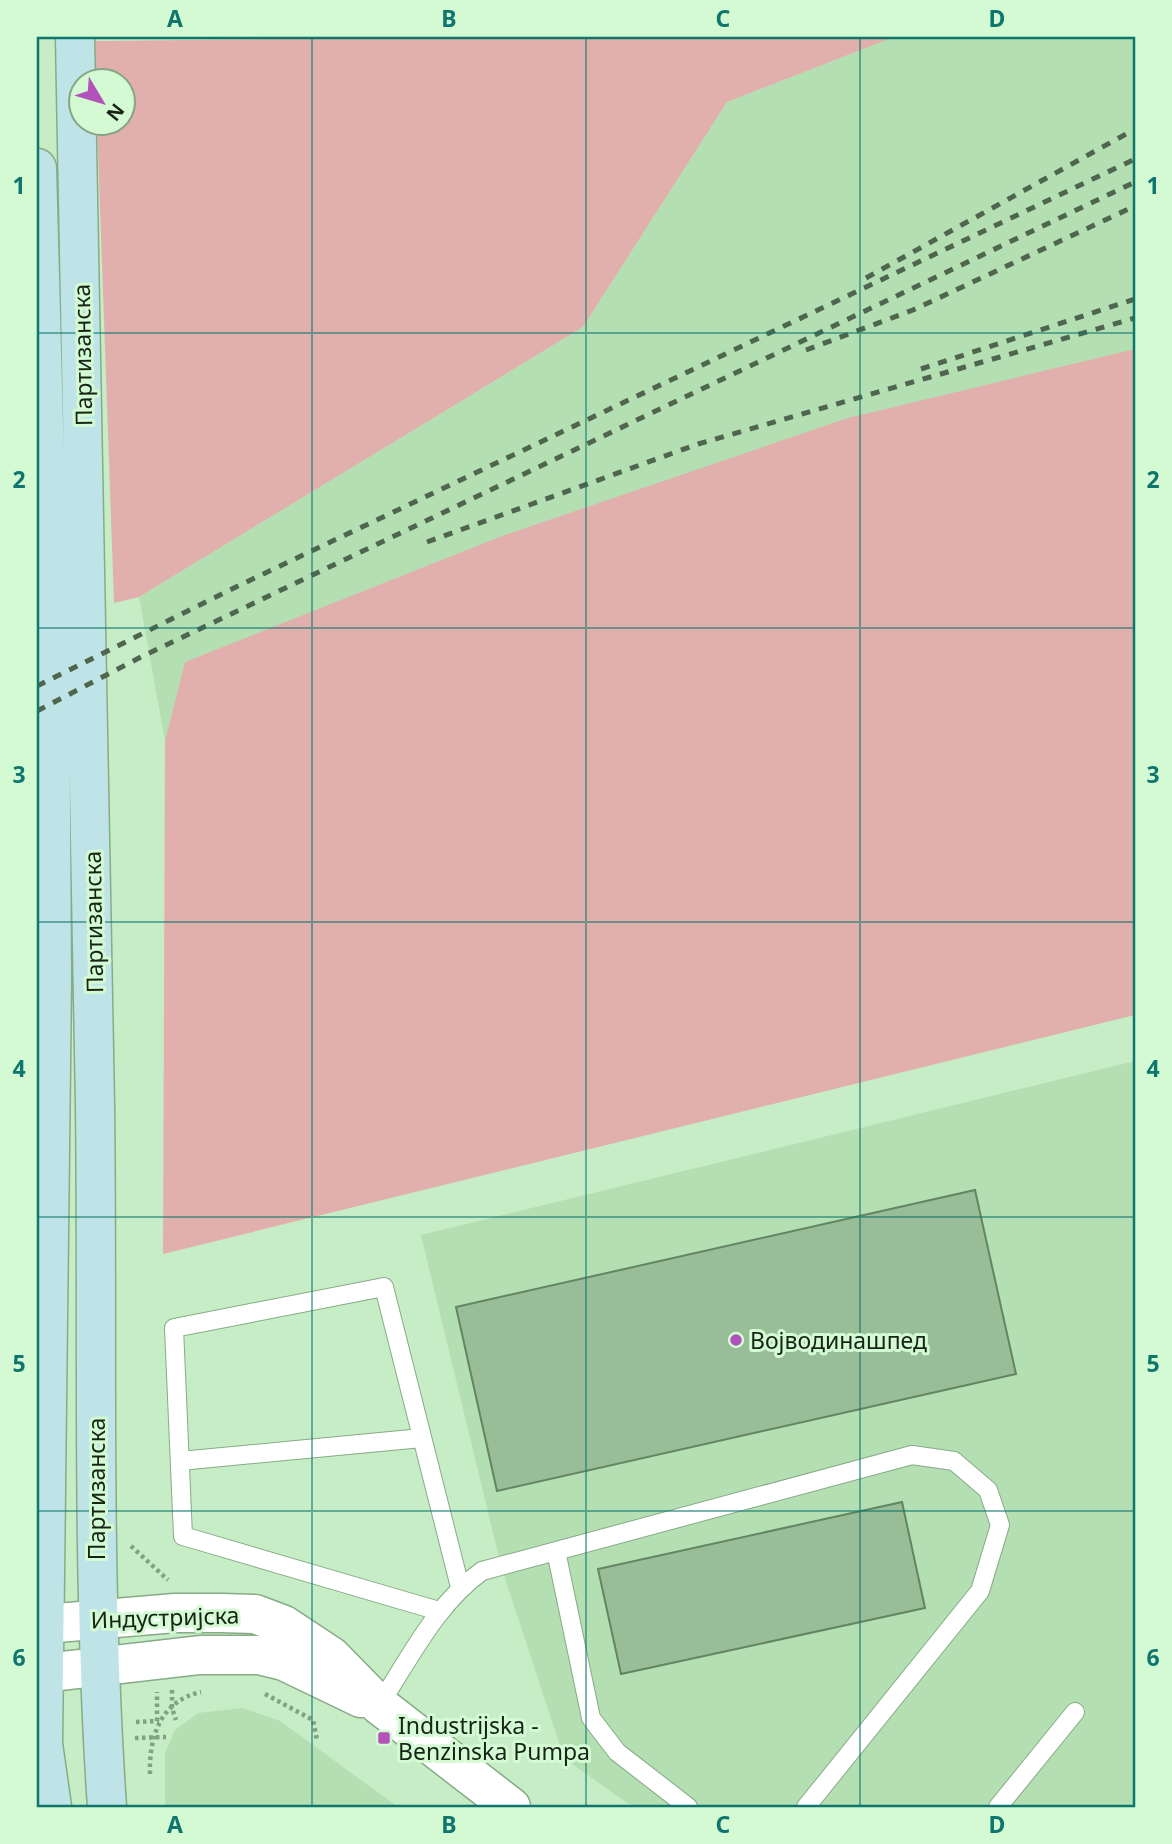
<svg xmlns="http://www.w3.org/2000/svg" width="1172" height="1844" font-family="'Noto Sans',sans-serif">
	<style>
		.built { fill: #b3dfb3 }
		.green { fill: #e2b0ac }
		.building { fill: #98bd97; stroke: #628562; stroke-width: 2 }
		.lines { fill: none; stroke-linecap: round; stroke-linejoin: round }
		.service-casing { stroke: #87ab86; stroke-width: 20 }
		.tertiary-casing { stroke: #87ab86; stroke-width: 41 }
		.secondary-casing { stroke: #87ab86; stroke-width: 41 }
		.path { stroke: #82a082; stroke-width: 4.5; stroke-dasharray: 3.5 3.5; stroke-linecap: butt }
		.service { stroke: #fff; stroke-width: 18 }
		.tertiary { stroke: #fff; stroke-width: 38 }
		.secondary { stroke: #bfe4e7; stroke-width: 38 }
		.rail { stroke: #4f654e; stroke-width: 5; stroke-dasharray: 9 9; stroke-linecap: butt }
		.grid { fill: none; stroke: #0f766e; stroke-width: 2; stroke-opacity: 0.55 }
		.poi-dot { fill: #b252ba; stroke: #d3fad2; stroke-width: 2.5 }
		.labels { text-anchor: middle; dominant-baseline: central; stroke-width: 6; stroke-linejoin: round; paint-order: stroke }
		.street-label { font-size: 23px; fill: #162416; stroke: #d3fad2 }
		.poi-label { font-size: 23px; fill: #162416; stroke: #d3fad2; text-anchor: start }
		.neatline { fill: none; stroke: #0f766e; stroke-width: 2.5 }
		.grid-label { font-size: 23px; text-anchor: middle; font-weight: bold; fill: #0f766e }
	</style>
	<rect width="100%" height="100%" fill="#c6edc5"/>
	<!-- built -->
	<path class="built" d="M894,37H1135V630L630,623L165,741L139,597L583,327L727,102Z
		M1135,1061V1807H633L564,1758L501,1566L421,1235Z
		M243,1708L280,1721L398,1807H165V1753L175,1730L198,1713Z"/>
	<!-- green -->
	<path class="green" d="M452,37H894L727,102L583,327L139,597L114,603L97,123L122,122V80H95L94,41Z
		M1135,349V1015L163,1254L165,741L185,662L502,536L848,418Z"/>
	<!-- building -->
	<path class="building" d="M975,1190L1016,1374L497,1491L456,1307Z
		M902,1502L925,1608L621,1674L598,1569Z"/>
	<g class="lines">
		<!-- service casing -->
		<g class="service-casing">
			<path id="service" d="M180,1461L422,1438
				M556,1551L591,1718L617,1752L688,1807
				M439,1611L183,1536L174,1328L384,1287L460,1587
				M379,1705C410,1658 436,1604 482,1571L912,1455L954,1461L988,1490L1000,1525L980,1591L806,1807
				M998,1807L1075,1712"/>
		</g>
		<!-- tertiary casing -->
		<g class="tertiary-casing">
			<path id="tertiary" d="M45,1624L175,1613H221L255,1614L284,1625L331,1656L379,1705L511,1807
				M44,1673L200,1655H259L284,1661L361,1698"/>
		</g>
		<!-- secondary casing -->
		<g class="secondary-casing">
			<path id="secondary" d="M75,37C83,393 91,749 95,1105C98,1339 91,1573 107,1807
				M37,168L50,643L52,980L43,1744L52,1807"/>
		</g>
		<!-- path -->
		<path class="path" d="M131,1546L168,1580
			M172,1690V1708L176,1720
			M265,1694L313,1720L317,1740
			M136,1722L157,1721V1692
			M135,1738L166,1737
			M150,1774C149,1737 160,1701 201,1692"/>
		<!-- service -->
		<use href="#service" class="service"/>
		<!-- tertiary -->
		<use href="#tertiary" class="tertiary"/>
		<!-- secondary -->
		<use href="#secondary" class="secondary"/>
		<!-- rail -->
		<path class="rail" d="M866,278L1135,129
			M806,350L913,310L1135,206
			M921,369L1135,299
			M427,542L698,444L1135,318
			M37,686L238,586L1135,159
			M37,711L141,657L1135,182"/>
	</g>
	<!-- grid -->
	<path class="grid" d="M312,37V1807M586,37V1807M860,37V1807M37,333H1135M37,628H1135M37,922H1135M37,1217H1135M37,1511H1135"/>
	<!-- markers -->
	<g class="poi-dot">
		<circle cx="736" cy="1340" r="7"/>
		<rect x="377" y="1731" width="14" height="14" rx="3.5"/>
	</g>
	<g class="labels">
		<!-- street labels -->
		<g class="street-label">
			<text transform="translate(82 355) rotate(-91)">Партизанска</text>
			<text transform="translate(93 922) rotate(-91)">Партизанска</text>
			<text transform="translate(96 1489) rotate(-90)">Партизанска</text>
			<text transform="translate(165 1617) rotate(-2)">Индустријска</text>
		</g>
		<!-- poi labels -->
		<g class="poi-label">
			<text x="750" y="1340">Војводинашпед</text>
			<text x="398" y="1725">Industrijska -<tspan x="398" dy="26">Benzinska Pumpa</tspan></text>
		</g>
	</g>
	<!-- border -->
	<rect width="1172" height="1844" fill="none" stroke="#d3fad2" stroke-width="77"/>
	<!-- north arrow -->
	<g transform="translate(102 102) rotate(128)"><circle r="33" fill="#d3fad2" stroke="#87a487" stroke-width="2"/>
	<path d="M0-5L12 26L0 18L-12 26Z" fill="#b252ba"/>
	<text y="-10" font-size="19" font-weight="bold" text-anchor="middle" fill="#162416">N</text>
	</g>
	<rect x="38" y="38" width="1096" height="1768" class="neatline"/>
	<g class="grid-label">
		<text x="175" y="27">A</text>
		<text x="449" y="27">B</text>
		<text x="723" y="27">C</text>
		<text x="997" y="27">D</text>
		<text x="19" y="194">1</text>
		<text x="1153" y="194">1</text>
		<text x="19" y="488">2</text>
		<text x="1153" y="488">2</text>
		<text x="19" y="783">3</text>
		<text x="1153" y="783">3</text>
		<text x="19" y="1077">4</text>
		<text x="1153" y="1077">4</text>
		<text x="19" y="1372">5</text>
		<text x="1153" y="1372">5</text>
		<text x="19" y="1666">6</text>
		<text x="1153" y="1666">6</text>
		<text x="175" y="1833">A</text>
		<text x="449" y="1833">B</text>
		<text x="723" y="1833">C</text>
		<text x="997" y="1833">D</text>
	</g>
</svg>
